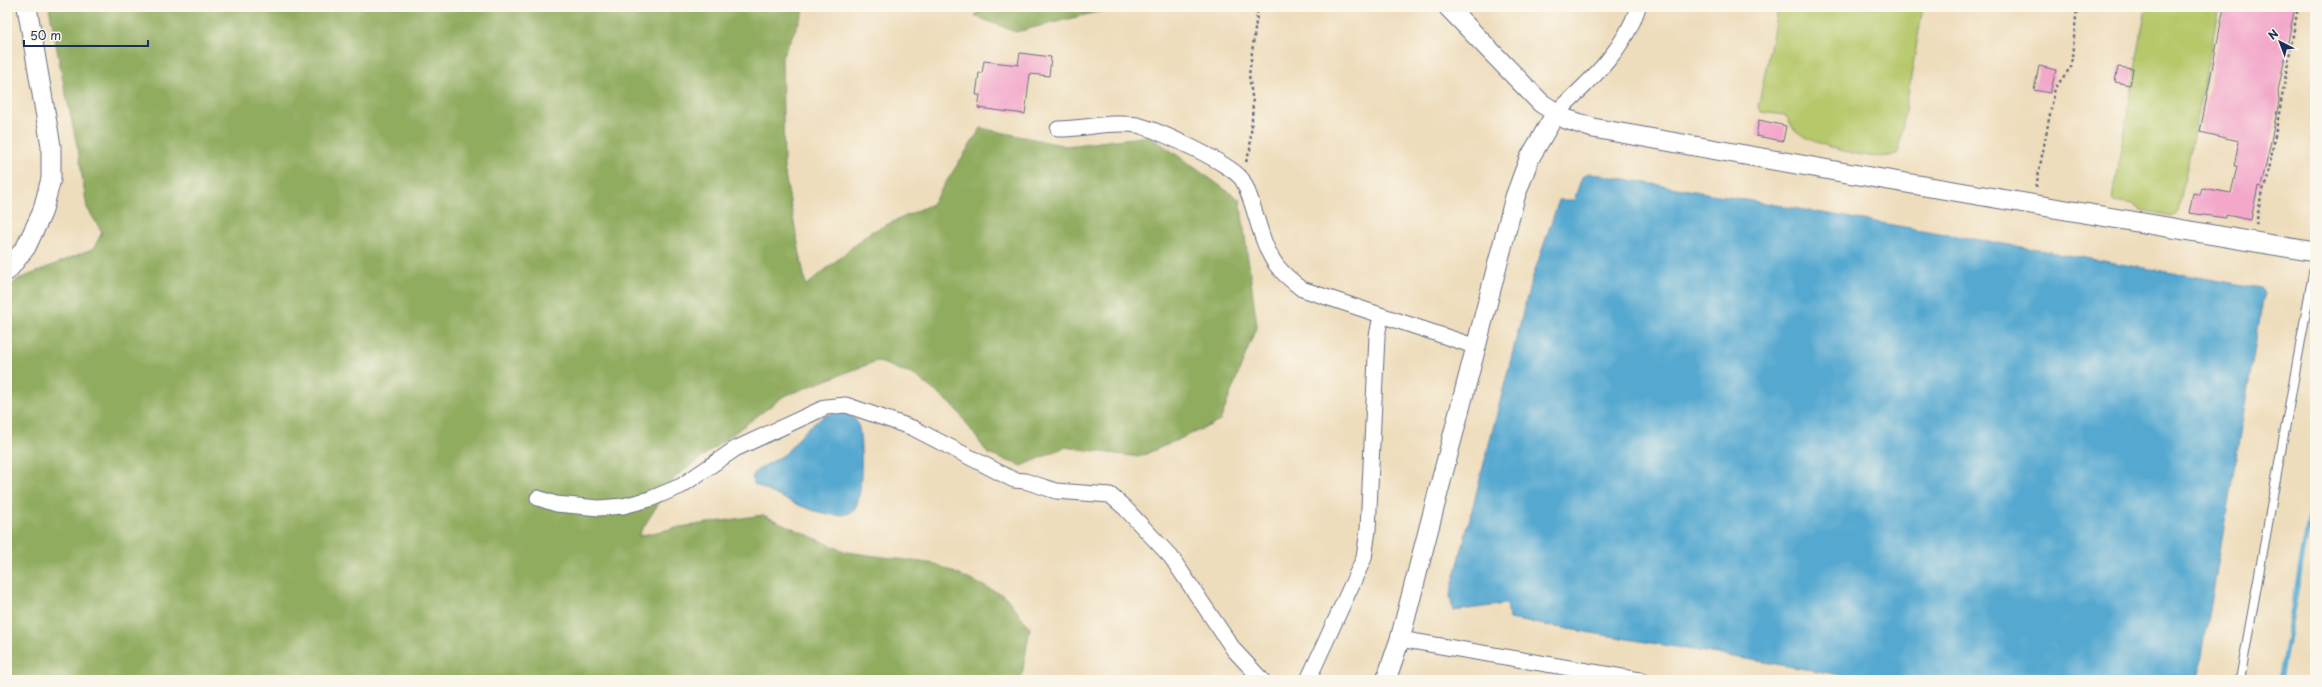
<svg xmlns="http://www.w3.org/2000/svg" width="2322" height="687" font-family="'Playpen Sans',sans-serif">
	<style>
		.green { fill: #b6c86b; stroke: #687c64 }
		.forest { fill: #90ac5f; stroke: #566e5e }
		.water { fill: #54a8d0; stroke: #386c97 }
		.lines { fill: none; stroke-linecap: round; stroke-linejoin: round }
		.stream { stroke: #54a8d0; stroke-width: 5 }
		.building { fill: #f3a8ca }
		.service-casing { stroke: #656c7f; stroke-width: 10 }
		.minor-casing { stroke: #656c7f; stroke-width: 17 }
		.tertiary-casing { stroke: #656c7f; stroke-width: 21 }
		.path { stroke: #656c7f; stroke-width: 2.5; stroke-dasharray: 3 3; stroke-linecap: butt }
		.service { stroke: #fff; stroke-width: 8 }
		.minor { stroke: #fff; stroke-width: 15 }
		.tertiary { stroke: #fff; stroke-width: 19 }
	</style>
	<rect width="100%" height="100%" fill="#fbf7ec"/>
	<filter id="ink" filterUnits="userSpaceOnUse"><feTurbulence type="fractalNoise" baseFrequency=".025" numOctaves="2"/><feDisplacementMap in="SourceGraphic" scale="8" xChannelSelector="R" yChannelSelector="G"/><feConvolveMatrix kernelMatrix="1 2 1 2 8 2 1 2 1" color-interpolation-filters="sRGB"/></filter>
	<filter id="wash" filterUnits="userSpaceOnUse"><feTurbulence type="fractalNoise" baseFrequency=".012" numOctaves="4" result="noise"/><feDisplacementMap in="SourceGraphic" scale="16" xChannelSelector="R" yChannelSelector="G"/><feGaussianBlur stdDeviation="0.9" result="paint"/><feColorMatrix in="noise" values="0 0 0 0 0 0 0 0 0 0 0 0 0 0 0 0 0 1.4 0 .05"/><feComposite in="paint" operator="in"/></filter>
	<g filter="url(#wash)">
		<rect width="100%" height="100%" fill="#eeddbc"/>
		<!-- green -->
		<path class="green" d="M1778,7H1923L1898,153C1879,165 1812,145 1795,130C1790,126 1790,120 1785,115L1761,112L1758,108Z
			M2146,7H2219L2178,212L2173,216L2141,210L2133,205L2114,202L2112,199Z"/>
		<!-- forest -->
		<path class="forest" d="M49,7H806L782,57L784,169L806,286L869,233L932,204L981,128L1066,146L1150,136L1240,200L1257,325L1220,421L1139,457L1065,447L1022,466L988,454L955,407L916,376L877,361L784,396L675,477L638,536L680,527L763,515L846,552L936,564L1005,596L1030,628L1021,680H7V289L17,280L94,248L102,232L87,208L78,150L62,76Z
			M982,7H1109L1105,10L1016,32L975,16Z"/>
		<!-- water -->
		<path class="water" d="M7,12C10,27 15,48 7,61Z
			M1589,173L2261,288L2264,294L2198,680H1870L1509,619L1507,604L1453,611L1450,595L1530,285L1559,200H1574L1582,177Z
			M845,412C849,415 855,418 857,422C863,432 862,490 858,501C856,508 853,513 846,514C824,521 775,494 754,484L752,477L756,471L785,454L808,428L826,415Z"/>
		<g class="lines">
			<!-- stream -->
			<path class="stream" d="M2280,680L2315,487"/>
		</g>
		<g id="blocks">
			<!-- building -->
			<path class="building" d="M2224,7H2295L2278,91L2279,101L2271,141L2261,187L2258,186L2251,220L2226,215V218L2189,213L2193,193L2200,195L2202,188L2231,193L2237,166H2234L2239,141L2200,132Z
				M1020,53L1051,57L1049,76L1030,74L1025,114L978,108L980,95H976L979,73H982L984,61L1018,65Z
				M2039,66L2056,70L2050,93L2034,90Z
				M2118,67L2133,69L2130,85L2115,82Z
				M1759,120L1786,126L1783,141L1756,136Z"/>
		</g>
	</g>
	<g filter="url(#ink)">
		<use href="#blocks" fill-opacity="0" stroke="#656c7f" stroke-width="1"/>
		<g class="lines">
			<!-- service casing -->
			<g class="service-casing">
				<path id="service" d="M2240,680L2315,262"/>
			</g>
			<!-- minor casing -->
			<g class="minor-casing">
				<path id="minor" d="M1556,113C1588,83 1625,50 1638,7
					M1058,129C1084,129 1111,121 1137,125C1156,129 1235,165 1243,181C1257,208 1259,242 1277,266C1284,275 1293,282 1302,289L1477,347
					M538,498L556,504L599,508L623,506L650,499L681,486L735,449L826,407L846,405L913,428L1014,480L1025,481L1056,491L1110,495L1125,508L1171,557L1234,650L1262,680
					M1400,639L1640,680
					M1308,680L1364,558L1368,530L1377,336L1381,316"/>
			</g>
			<!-- tertiary casing -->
			<g class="tertiary-casing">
				<path id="tertiary" d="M1448,7L1541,103L1566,119L1593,128L1841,172L2315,252
					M7,271L26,247L42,213L51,179V146L27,7
					M1386,680L1400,639L1515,197L1529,159L1556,113"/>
			</g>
			<!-- path -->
			<path class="path" d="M1246,162L1250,150L1253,103L1249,75L1258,7
				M2036,187L2055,88L2071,67L2077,7
				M2256,225L2262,190L2266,186L2298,7"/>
			<!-- service -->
			<use href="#service" class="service"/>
			<!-- minor -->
			<use href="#minor" class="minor"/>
			<!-- tertiary -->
			<use href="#tertiary" class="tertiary"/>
		</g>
	</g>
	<!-- margin -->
	<rect width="2322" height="687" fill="none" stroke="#fbf7ec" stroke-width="24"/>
	<!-- north arrow -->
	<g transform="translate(2280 42) rotate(318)" stroke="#fbf7ec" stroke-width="3" paint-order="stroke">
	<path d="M0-3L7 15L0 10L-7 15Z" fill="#1b2f5e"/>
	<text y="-6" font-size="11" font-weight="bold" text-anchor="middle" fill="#1b2f5e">N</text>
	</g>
	<!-- scale -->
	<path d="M24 40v6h124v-6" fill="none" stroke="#1b2f5e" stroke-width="2"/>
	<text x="30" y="40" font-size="12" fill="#1b2f5e" stroke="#fbf7ec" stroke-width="3" paint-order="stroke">50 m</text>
</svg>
